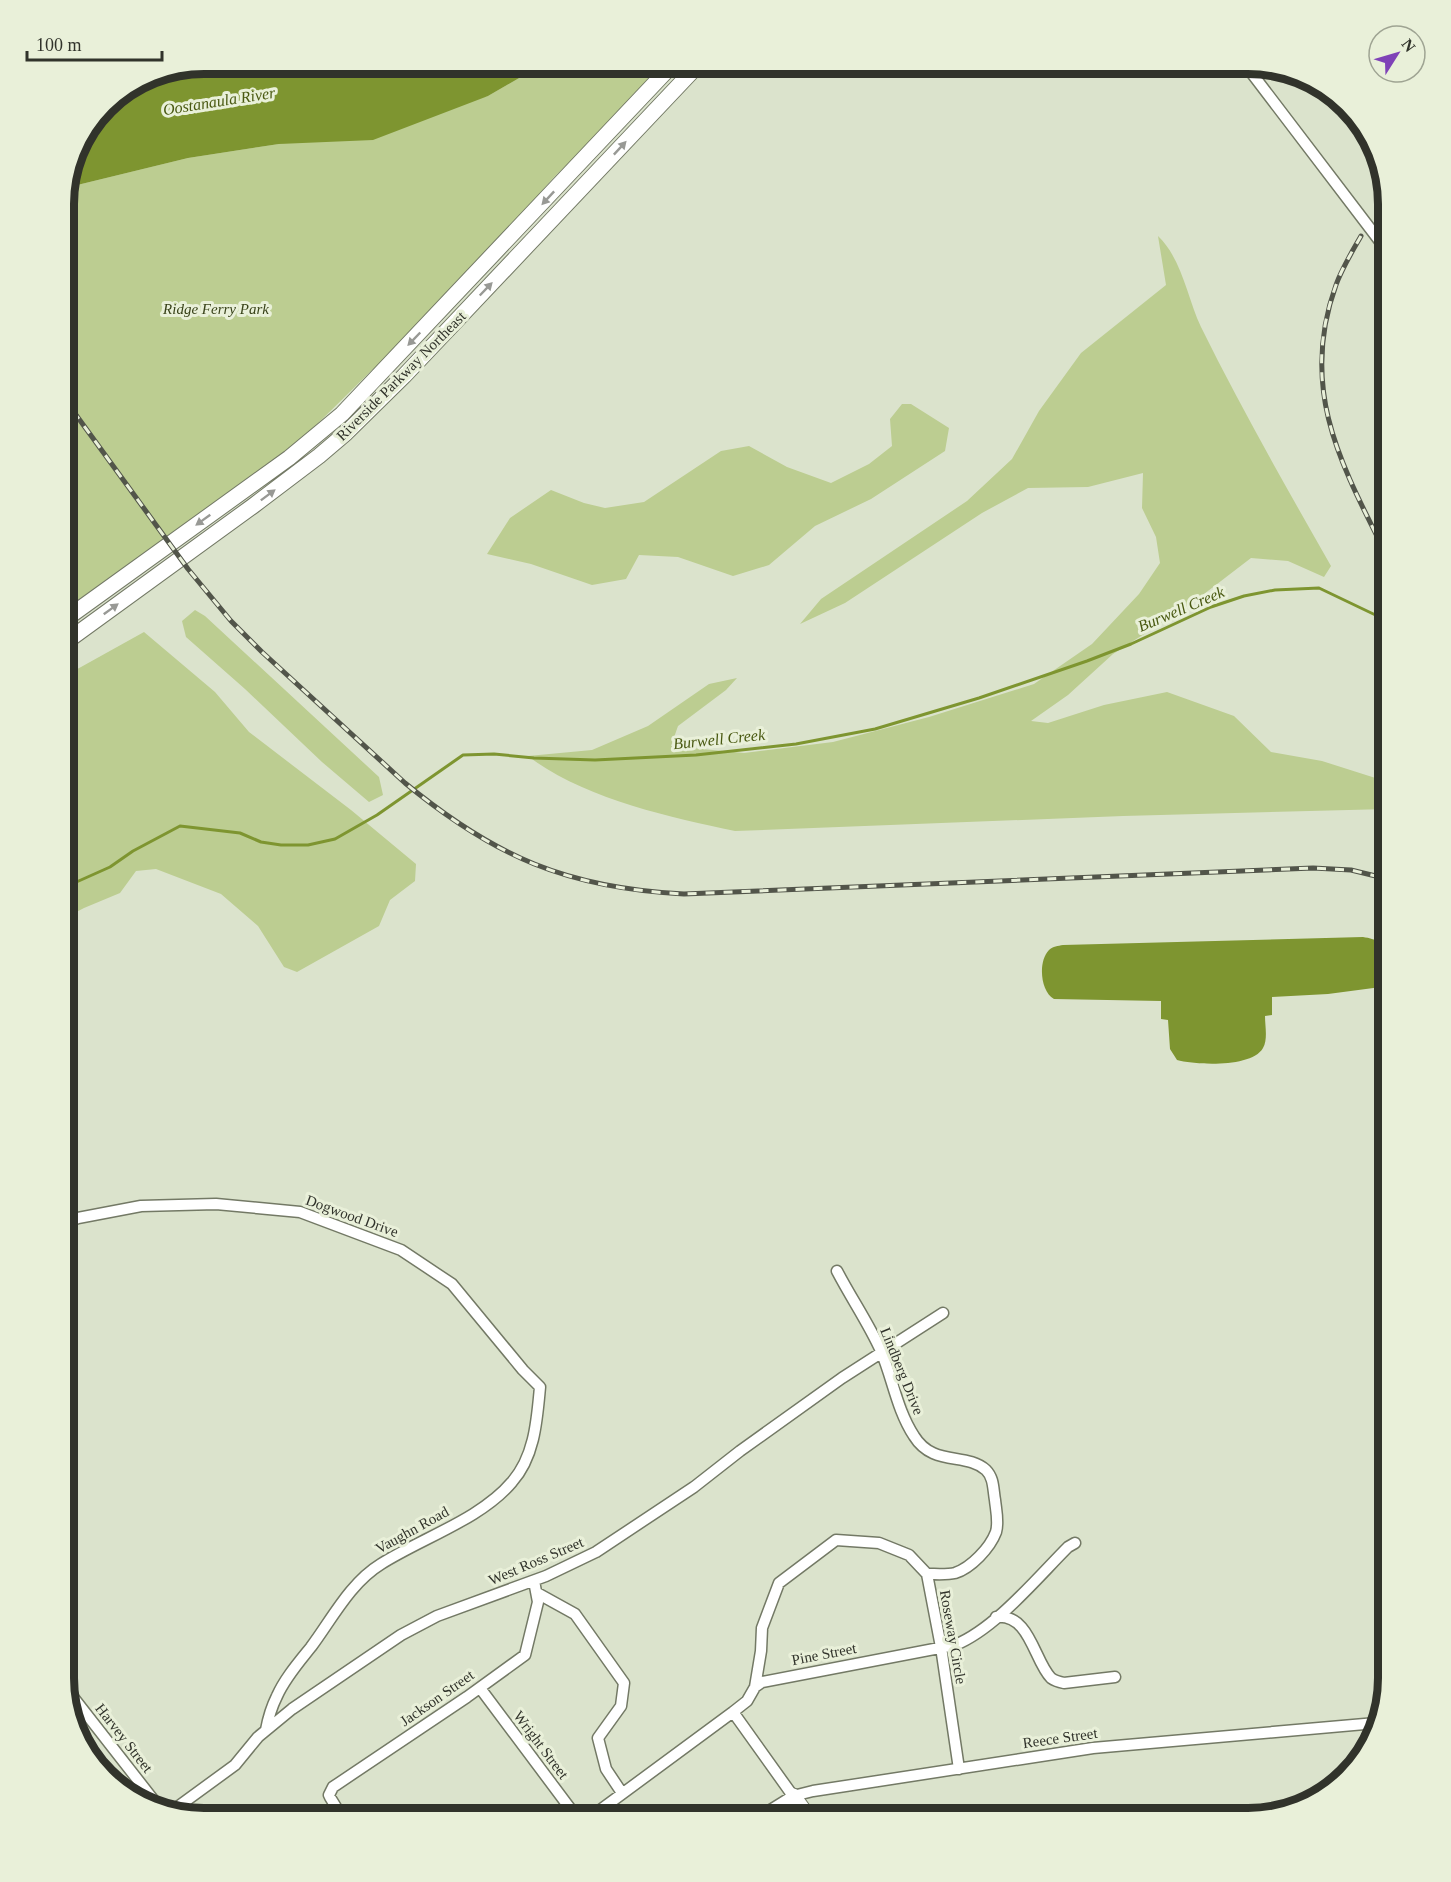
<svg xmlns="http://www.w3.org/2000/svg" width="1451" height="1882" font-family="'Times New Roman',serif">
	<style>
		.green { fill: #bccd91 }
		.water { fill: #7e9530 }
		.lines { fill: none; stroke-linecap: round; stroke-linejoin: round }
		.stream { stroke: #7e9530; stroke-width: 3 }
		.street-casing { stroke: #737965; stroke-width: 13 }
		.secondary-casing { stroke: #737965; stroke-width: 17 }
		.street { stroke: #fff; stroke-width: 10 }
		.secondary { stroke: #fff; stroke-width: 15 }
		.rail-casing { stroke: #52554a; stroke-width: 5 }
		.rail { stroke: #e9f0d9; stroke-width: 3; stroke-dasharray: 9; stroke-linecap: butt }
		.oneway { fill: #989995 }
		.labels { text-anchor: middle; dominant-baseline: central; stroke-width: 6; stroke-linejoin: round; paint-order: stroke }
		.park-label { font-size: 15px; font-style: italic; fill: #384219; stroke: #e9f0d9 }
		.street-label { font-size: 15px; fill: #31332b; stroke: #e9f0d9 }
		.water-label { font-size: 16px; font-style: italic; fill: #495911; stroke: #e9f0d9 }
		.rim { fill: none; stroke: #31332b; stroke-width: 8 }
	</style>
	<rect width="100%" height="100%" fill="#dbe3cc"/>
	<!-- green -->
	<path class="green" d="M545,63H662L577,159C553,172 541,195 522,215C475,264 428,313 382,363L373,369L301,440L63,614V194L65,188L188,158L279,144L488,96Z
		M1158,236C1182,259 1187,297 1201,327C1241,408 1286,487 1331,566L1324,577L1288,561L1251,558L1191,604L1113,654L1068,695L1031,721L1048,723L1104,705L1167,692L1234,716L1271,752L1322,761L1388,782V809L1123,816L735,831C669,817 582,798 528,756L592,750L648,726L709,684L737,678L726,690L678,726L671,746L744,753L833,742L929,717L1034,684L1092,644L1139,594L1160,563L1156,537L1142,508L1143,473L1088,487L1028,488L982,513L845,603L800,624L821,599L967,501L1012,459L1039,411L1081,353L1166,285Z
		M902,404H911L949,428L945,451L871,499L815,526L769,565L733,576L678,557L639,555L626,579L592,585L531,564L487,554L510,518L551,490L584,503L605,508L644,502L721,451L749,446L787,467L831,483L869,464L892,446L890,419Z
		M195,610L205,616L379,777L383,795L369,802L322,762L245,689L186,637L182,621Z
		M144,632L215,692L249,732L351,810L416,864L415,881L390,900L379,926L297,972L284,967L258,926L221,894L156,869L136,871L120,893L84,908L63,919V677Z"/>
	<!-- water -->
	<path class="water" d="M204,63H545L488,96L373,140L279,144L188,158L65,188L78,141L111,98L150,74Z
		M1363,937C1369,938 1377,939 1381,945C1389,954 1388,979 1381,987L1328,994L1272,997V1015L1265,1016C1265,1026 1268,1039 1263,1048C1252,1068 1195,1065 1177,1060L1170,1049L1168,1020L1161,1019V1001L1054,999C1040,991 1038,961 1049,950C1053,946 1058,946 1063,945Z"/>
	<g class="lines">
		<!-- stream -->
		<path class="stream" d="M63,888L110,867L133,851L180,826L240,833L261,842L281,845H308L335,839L377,815L463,755L494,754L534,758L595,760L696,755L796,744L875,729L979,698L1087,661L1131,644L1211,607L1244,596L1275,590L1319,588L1388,621"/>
		<!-- street casing -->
		<g class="street-casing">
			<path id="street" d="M1244,63L1388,252
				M63,1224L78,1218L141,1206L216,1204L300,1212L401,1250L452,1284L523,1370L540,1387C537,1419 535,1456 512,1482C481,1519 422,1538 381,1564C350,1583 332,1619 311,1647C299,1662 285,1678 277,1696C272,1706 268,1719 266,1730
				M837,1271C851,1298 869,1324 881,1351C893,1380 897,1410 914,1436C933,1467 966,1452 986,1470C994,1478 993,1489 995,1500C996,1510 999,1522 996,1532C990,1548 971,1568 955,1573C947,1575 936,1574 927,1574
				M537,1593L575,1614L624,1683L621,1706L598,1738L606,1769L622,1793
				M996,1617C1030,1613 1034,1661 1051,1678C1055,1681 1059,1682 1064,1683L1115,1677
				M755,1687L761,1651L762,1628L779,1583L836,1540L879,1543L909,1555L927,1574L941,1647L959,1769
				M66,1688L159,1807
				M480,1688L578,1819
				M733,1712L793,1796
				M172,1811L235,1765L258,1737L292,1709L401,1635L437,1616L546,1576L596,1552L694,1487L740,1451L842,1378L943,1313
				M337,1819C341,1809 332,1803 329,1795L333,1787L467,1697L525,1655L538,1602L534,1581
				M588,1819L733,1712L747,1701L755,1687L762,1682L955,1645C995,1629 1037,1578 1068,1547L1075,1543
				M756,1819L793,1796L813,1791L1093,1748L1376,1723"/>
		</g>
		<!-- secondary casing -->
		<g class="secondary-casing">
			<path id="secondary" d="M63,621L289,458L342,414L674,63
				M63,644L253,506L319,456L346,433L404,376L700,63
				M793,1796L810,1819"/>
		</g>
		<!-- street -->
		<use href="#street" class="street"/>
		<!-- secondary -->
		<use href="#secondary" class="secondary"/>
		<!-- rail casing -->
		<g class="rail-casing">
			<path id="rail" d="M1361,236C1352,252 1342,268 1336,285C1298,390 1342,466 1388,558
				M63,397L188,569L231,621L262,652L405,783C495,857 567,888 684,894L1313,868L1351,870L1388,879"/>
		</g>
		<!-- rail -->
		<use href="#rail" class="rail"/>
	</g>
	<!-- one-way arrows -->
	<defs><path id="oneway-solid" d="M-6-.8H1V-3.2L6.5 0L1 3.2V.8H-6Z" transform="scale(1.5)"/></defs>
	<g class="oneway">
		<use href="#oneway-solid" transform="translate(620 148) rotate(-47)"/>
		<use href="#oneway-solid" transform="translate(548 198) rotate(133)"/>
		<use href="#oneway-solid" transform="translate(486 289) rotate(-46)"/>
		<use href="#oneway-solid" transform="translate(414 339) rotate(134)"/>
		<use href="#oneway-solid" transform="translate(268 495) rotate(-37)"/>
		<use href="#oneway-solid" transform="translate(203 520) rotate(144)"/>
		<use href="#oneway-solid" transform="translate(111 609) rotate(-36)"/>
	</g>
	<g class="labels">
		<!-- park labels -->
		<g class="park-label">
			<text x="216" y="309">Ridge Ferry Park</text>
		</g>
		<!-- street labels -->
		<g class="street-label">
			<text transform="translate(401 376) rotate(-45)">Riverside Parkway Northeast</text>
			<text transform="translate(352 1216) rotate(20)">Dogwood Drive</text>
			<text transform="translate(902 1371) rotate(68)">Lindberg Drive</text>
			<text transform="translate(412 1530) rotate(-29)">Vaughn Road</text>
			<text transform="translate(536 1561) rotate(-23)">West Ross Street</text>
			<text transform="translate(953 1637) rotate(80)">Roseway Circle</text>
			<text transform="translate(824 1654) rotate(-11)">Pine Street</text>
			<text transform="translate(437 1698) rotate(-35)">Jackson Street</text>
			<text transform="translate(124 1738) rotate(52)">Harvey Street</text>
			<text transform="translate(1060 1738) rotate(-8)">Reece Street</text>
			<text transform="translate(541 1745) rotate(53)">Wright Street</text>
		</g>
		<!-- water labels -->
		<g class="water-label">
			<text transform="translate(219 101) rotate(-9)">Oostanaula River</text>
			<text transform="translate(1181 609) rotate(-23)">Burwell Creek</text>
			<text transform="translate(719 739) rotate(-6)">Burwell Creek</text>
		</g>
	</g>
	<!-- crop -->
	<path d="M0 0H1451V1882H0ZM204 74H1248A130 130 0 0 1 1378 204V1678A130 130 0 0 1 1248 1808H204A130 130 0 0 1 74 1678V204A130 130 0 0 1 204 74Z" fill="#e9f0d9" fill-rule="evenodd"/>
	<path class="rim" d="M204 74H1248A130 130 0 0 1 1378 204V1678A130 130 0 0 1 1248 1808H204A130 130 0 0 1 74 1678V204A130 130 0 0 1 204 74Z"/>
	<!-- north arrow -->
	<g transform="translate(1397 54) rotate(53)"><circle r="28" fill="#e9f0d9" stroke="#9fa493" stroke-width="1.5"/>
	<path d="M0-4.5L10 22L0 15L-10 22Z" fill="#7f42b7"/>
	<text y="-9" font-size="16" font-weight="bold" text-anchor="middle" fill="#31332b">N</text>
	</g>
	<!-- scale -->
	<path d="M27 51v9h135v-9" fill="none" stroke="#31332b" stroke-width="3"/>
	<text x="36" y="51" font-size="18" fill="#31332b" stroke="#e9f0d9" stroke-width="4.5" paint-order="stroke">100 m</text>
</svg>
